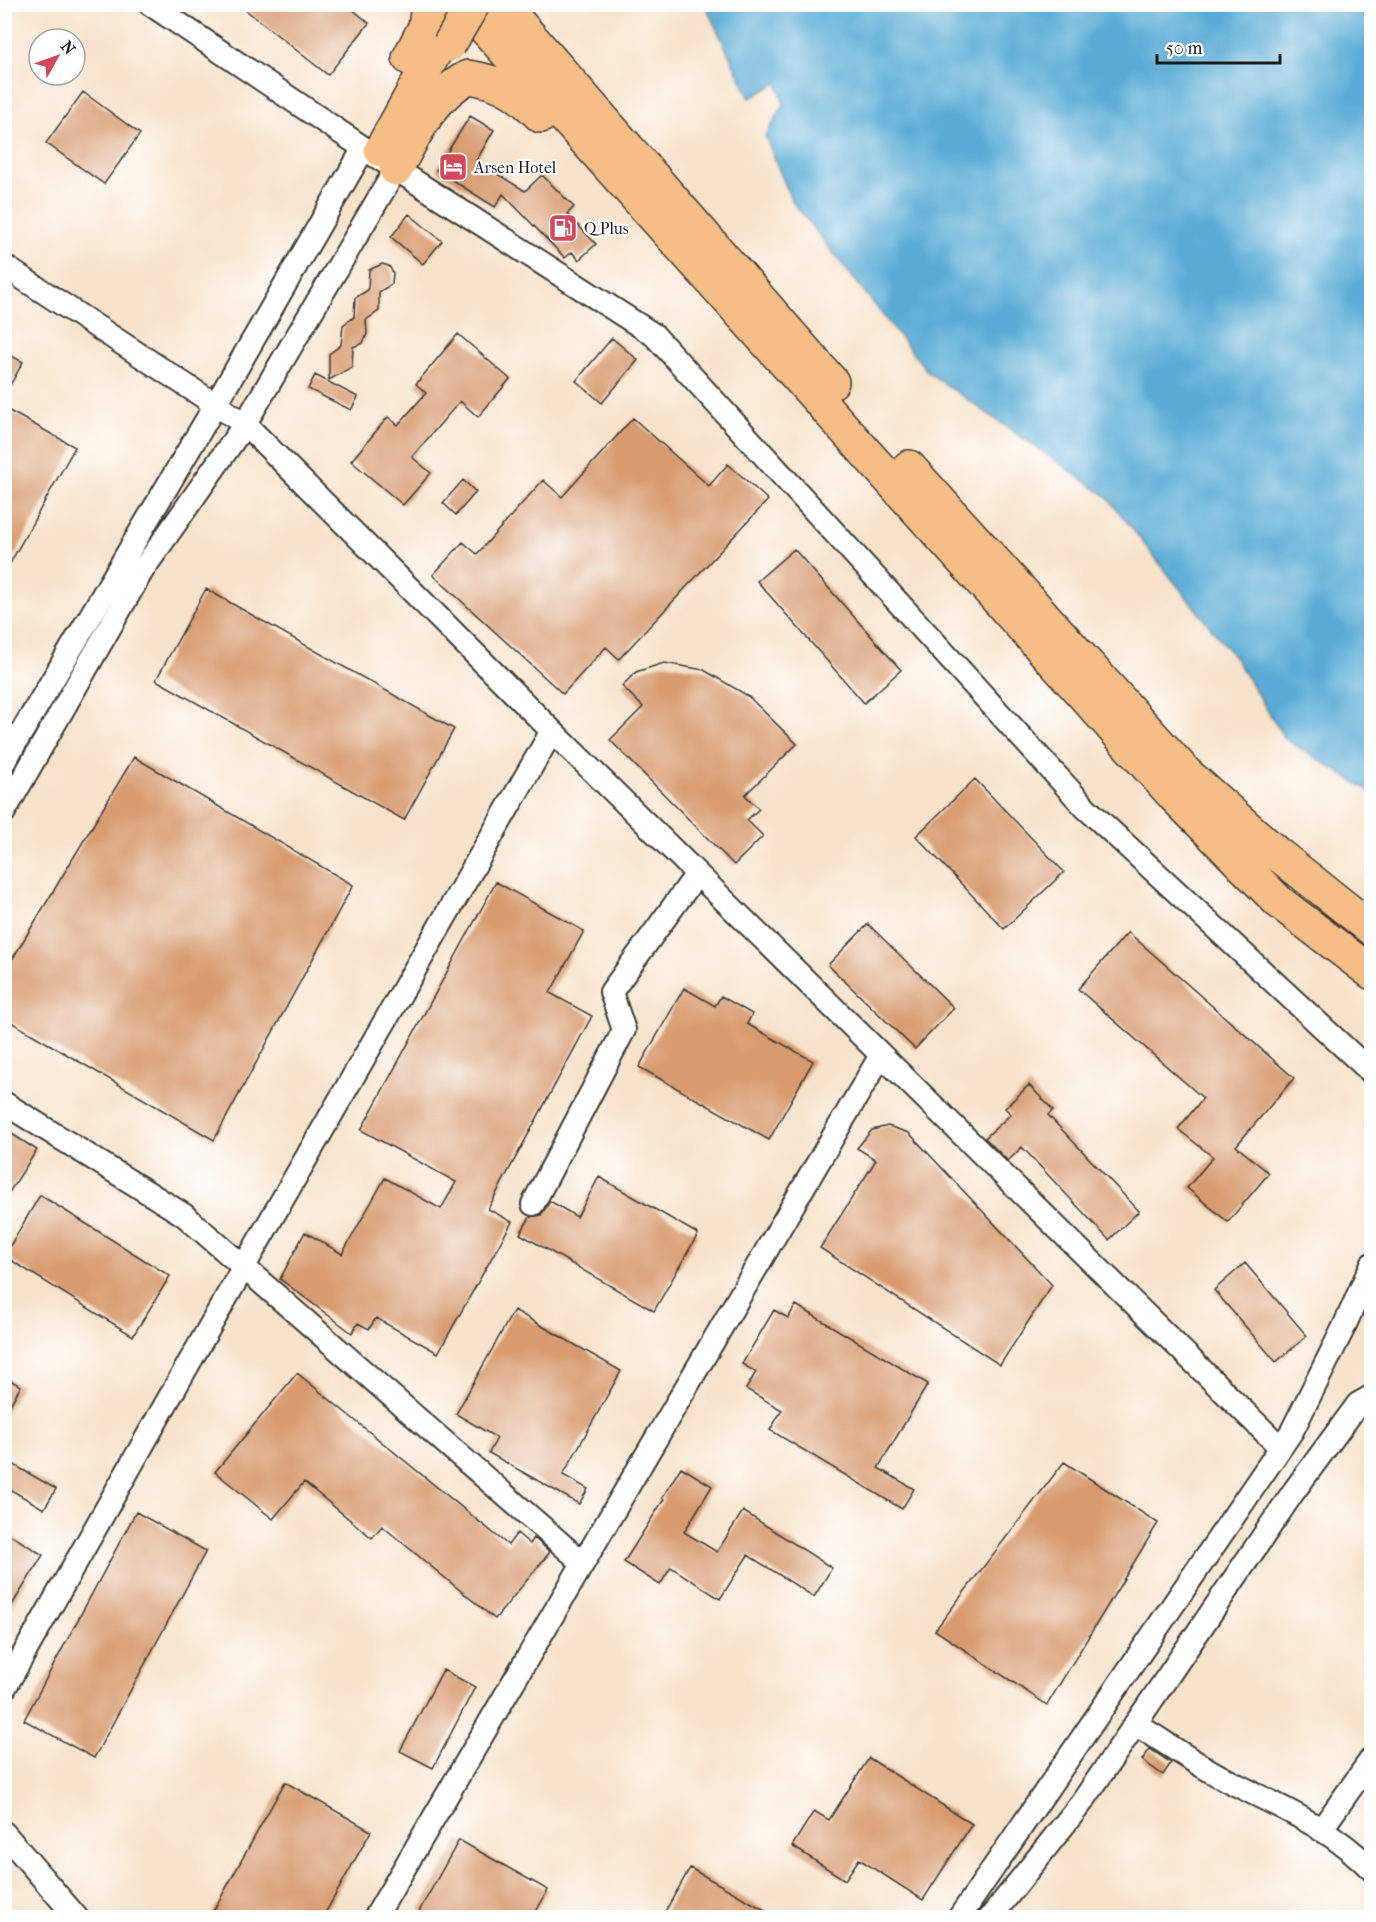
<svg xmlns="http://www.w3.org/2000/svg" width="1376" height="1922" font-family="'IM FELL French Canon',serif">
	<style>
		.water { fill: #5aacd6; stroke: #3b6479; stroke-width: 1.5 }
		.building { fill: #d89b6f }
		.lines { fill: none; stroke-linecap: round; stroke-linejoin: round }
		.minor-casing { stroke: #3d3a36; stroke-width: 26 }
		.highway-casing { stroke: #3d3a36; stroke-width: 36 }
		.minor { stroke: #fff; stroke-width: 22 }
		.highway { stroke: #f6be86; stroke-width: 33 }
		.highway-bridge-casing { stroke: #3d3a36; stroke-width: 36; stroke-linecap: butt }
		.highway-bridge { stroke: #f6be86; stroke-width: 33 }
		.labels { text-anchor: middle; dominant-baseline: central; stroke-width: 4.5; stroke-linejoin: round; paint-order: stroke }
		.poi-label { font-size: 16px; fill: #1c1c1c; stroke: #fff; text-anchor: start }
	</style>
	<rect width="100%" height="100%" fill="#fff"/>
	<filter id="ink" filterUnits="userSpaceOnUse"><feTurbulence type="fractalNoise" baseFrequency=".0167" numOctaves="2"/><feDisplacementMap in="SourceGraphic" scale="12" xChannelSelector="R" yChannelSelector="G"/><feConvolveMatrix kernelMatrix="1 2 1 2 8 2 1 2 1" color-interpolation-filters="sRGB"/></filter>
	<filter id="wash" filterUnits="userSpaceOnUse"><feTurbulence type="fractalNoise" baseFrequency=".008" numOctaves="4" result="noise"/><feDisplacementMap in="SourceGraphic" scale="24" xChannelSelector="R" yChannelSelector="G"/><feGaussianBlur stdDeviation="1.35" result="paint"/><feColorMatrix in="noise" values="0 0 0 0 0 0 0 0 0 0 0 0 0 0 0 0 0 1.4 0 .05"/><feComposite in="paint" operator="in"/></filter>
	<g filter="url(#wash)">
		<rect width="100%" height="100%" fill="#f7e2cb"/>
		<!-- water -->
		<path class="water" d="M710,4L1371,5V792L1285,739L1235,658L1106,496L928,372L792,201L765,136L784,105L777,83L750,98L707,9Z"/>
		<g id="blocks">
			<!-- building -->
			<path class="building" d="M238,4H346L369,23L328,75Z
				M83,92L140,134L104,184L46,143Z
				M470,116L494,130L476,161L525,191L542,175L574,207L567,214L596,244L579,260L572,252L565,258L503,194L495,207L436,170Z
				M409,214L442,241L423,264L391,237Z
				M382,264L389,266L393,273L392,284L379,292V311L366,320L367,334L363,343L353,347L352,367L329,380V354L341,345L343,325L354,317L355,298L368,290L369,270Z
				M458,334L510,379L478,417L460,401L412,457L431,473L403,505L351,461L388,417L398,425L426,393L416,384Z
				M612,338L638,360L602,403L576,381Z
				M4,352L23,362L4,396Z
				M315,375L358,397L351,410L308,389Z
				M4,408L75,447L4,574Z
				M633,418L709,486L728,464L768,500L619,659L606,647L563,694L433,575L463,542L477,554L543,480L562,497Z
				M463,480L476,492L456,515L443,503Z
				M794,549L901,670L864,703L757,581Z
				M206,589L454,729L404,820L156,680Z
				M664,663L704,670L748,696L797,744L745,795L759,809L747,820L763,836L734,865L610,740L643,707L622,686L636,672Z
				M134,757L353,885L214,1140L4,1018V973Z
				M975,779L1064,872L1004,929L916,836Z
				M496,882L584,931L550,993L592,1016L488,1209L512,1222L438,1353L376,1318L369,1329L358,1323L352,1333L280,1279L305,1232L342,1254L385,1178L441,1209L456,1182L361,1130Z
				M868,924L954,1008L915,1049L828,965Z
				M1128,932L1294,1078L1236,1146L1269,1173L1228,1222L1187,1188L1213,1157L1178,1129L1203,1098L1078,989Z
				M684,988L715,1006L721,996L752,1014L747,1024L813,1061L769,1140L639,1067Z
				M1029,1085L1053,1110L1048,1115L1139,1211L1109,1240L1022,1147L1008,1161L985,1138L1011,1114L1005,1108Z
				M888,1126L909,1133L1052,1285L1000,1365L820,1248L876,1160L857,1148L872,1130Z
				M4,1129L37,1150L4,1200Z
				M599,1177L698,1234L654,1311L520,1234L530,1217L541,1215L550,1201L577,1217Z
				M40,1195L170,1276L133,1336L4,1256Z
				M1245,1263L1307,1336L1276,1362L1214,1290Z
				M796,1305L928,1384L878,1468L914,1489L902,1509L770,1430L782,1410L746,1389L756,1372L742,1364L774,1310L788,1318Z
				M514,1310L621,1371L563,1475L588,1489L579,1504L489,1453L497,1438L456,1414Z
				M297,1373L508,1545L517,1533L530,1544L534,1538L550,1552L495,1619L382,1526L372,1538L304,1482L273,1519L215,1472Z
				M4,1377L21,1386L4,1415Z
				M4,1459L56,1489L44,1509L4,1486Z
				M1064,1462L1158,1523L1047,1705L935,1630Z
				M681,1467L712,1486L684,1532L717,1552L743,1511L832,1568L814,1597L748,1555L720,1599L671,1567L660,1585L624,1562L664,1499L662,1498Z
				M136,1512L206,1551L94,1758L24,1720Z
				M4,1531L43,1555L4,1618Z
				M443,1670L475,1687L433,1768L400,1751Z
				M1150,1749L1171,1763L1163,1775L1142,1760Z
				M869,1758L972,1824L923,1900L859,1859L845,1880L792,1846L814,1811L829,1820Z
				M285,1782L371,1831L323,1917H210Z
				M459,1840L548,1890L533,1917H416Z
				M690,1868L777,1917H662Z"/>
		</g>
	</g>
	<g filter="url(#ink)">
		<use href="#blocks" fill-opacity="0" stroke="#3d3a36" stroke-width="1.5"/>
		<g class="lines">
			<!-- minor casing -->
			<g class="minor-casing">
				<path id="minor" d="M150,4L377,157L654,335L1086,808L1372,1073
					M4,266L245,424L552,731L1280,1447
					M4,762L216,404L364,148
					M4,812L142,571L245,424L396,169
					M4,1103L184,1215L583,1563
					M533,1204L624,1030L611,992L697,874
					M4,1689L243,1268L552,731
					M1135,1724C1165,1742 1194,1763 1225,1779C1279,1807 1329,1826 1372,1870
					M1321,1830L1372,1758
					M4,1833L77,1918
					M375,1918L881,1055
					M959,1918L1292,1431L1343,1329L1372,1264
					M990,1918L1083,1801L1294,1491L1358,1404L1372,1396"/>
			</g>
			<!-- highway casing -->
			<g class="highway-casing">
				<path id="highway" d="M463,4L1175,797L1279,902L1372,973
					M502,4L832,382
					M409,58L425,27L428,4
					M381,150L456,14
					M396,169C415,134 432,96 468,77C502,82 517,92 541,116
					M909,467L1186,773L1275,852L1372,929"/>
			</g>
			<!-- minor -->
			<use href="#minor" class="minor"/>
			<!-- highway -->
			<use href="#highway" class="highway"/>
			<!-- highway-bridge casing -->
			<g class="highway-bridge-casing">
				<path id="highway-bridge" d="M449,45L473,4"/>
			</g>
			<!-- highway-bridge -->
			<use href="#highway-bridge" class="highway-bridge"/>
		</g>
	</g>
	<!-- icons -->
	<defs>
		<g id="hotel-square" transform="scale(1.5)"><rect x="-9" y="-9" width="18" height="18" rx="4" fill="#d1495b" stroke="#fff"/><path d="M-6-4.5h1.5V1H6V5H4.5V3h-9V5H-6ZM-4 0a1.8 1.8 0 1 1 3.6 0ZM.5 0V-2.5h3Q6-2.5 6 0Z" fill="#fff"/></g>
		<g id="fuel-square" transform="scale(1.5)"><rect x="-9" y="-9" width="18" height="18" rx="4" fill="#d1495b" stroke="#fff"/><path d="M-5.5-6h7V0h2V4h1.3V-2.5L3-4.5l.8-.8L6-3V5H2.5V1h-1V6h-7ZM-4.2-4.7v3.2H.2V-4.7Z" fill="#fff"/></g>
	</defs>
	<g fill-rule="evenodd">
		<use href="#hotel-square" x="453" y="167"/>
		<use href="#fuel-square" x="563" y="228"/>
	</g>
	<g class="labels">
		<!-- poi labels -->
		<g class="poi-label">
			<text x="474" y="167">Arsen Hotel</text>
			<text x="584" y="228">Q Plus</text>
		</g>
	</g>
	<!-- margin -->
	<rect width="1376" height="1922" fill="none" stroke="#fff" stroke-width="24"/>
	<!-- north arrow -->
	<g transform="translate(57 57) rotate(50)"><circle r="28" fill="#ffffff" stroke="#a4a4a4" stroke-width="1.5"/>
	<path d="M0-4.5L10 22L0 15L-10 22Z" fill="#d1495b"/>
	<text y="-9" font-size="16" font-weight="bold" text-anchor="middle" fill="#1c1c1c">N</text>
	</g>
	<!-- scale -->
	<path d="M1157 54v9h123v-9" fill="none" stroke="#1c1c1c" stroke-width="3"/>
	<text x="1166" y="54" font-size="18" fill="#1c1c1c" stroke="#ffffff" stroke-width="4.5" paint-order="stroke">50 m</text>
</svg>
